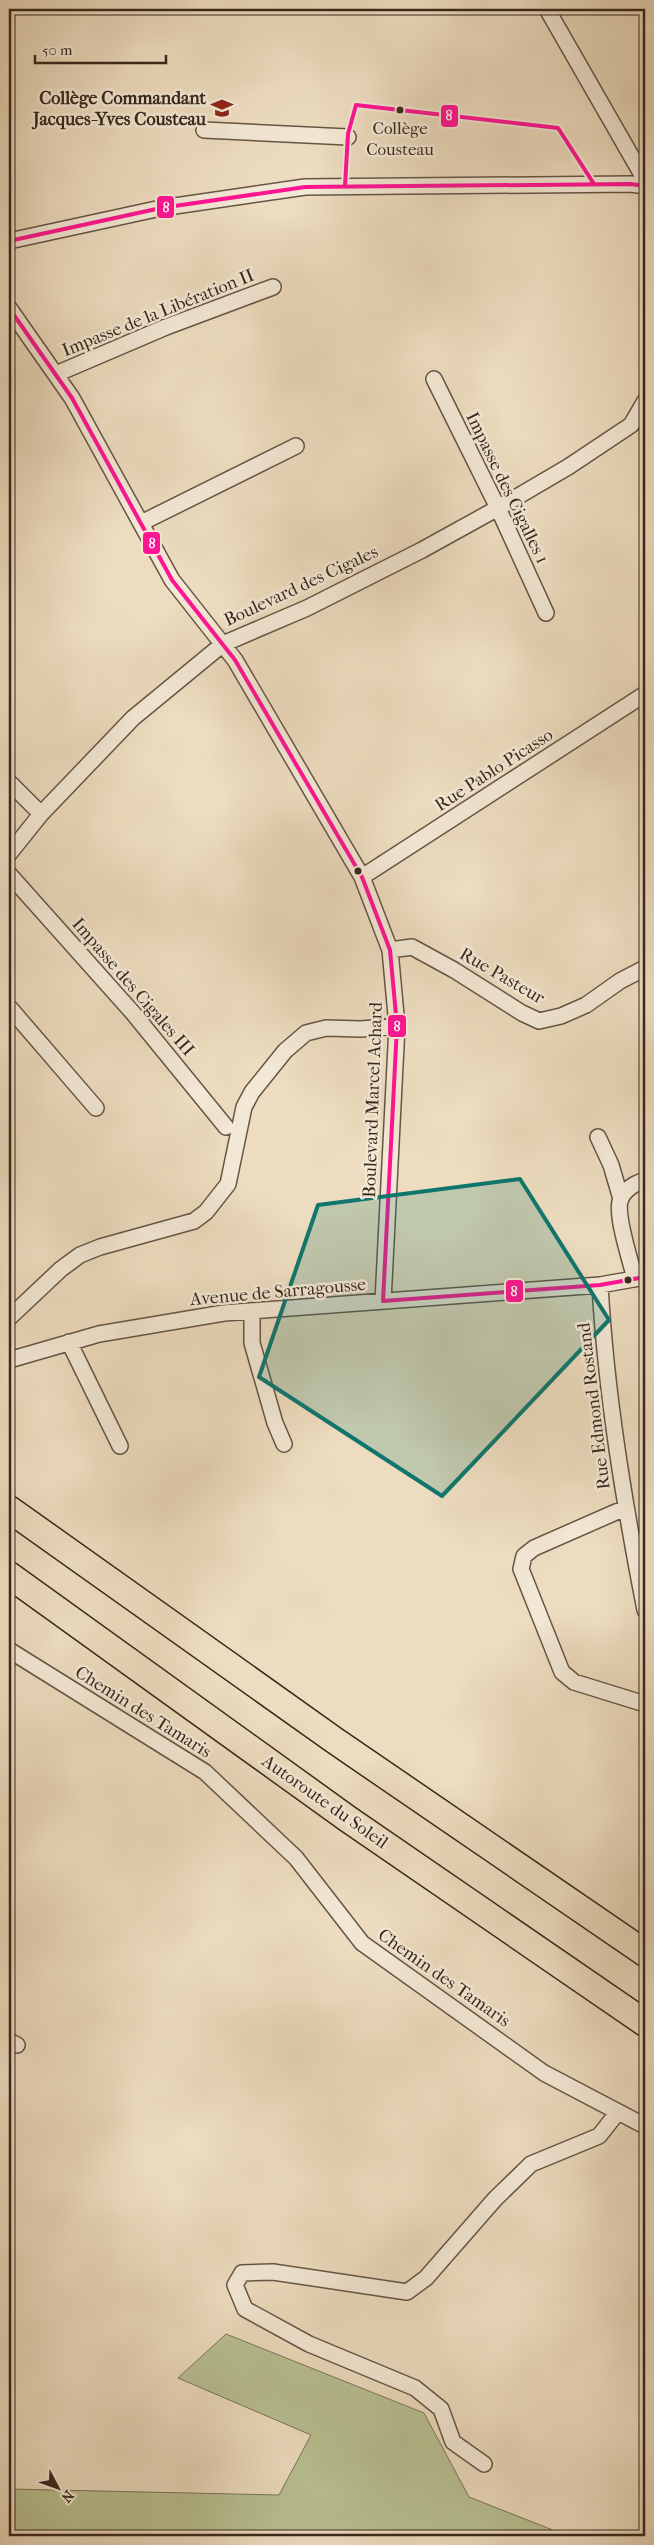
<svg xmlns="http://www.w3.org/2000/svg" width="654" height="2545" font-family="'IM FELL French Canon',serif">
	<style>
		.green { fill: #b8c092; stroke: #787457 }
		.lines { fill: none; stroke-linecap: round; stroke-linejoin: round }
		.street-casing { stroke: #655545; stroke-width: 18 }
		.highway-casing { stroke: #38281c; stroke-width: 29 }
		.street { stroke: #f3e8d5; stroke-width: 15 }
		.highway { stroke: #eddcbf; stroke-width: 26 }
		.bus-1-casing { stroke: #f3e8d5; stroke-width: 8 }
		.bus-1 { stroke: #ff1493; stroke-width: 4 }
		.marked { fill: #0f766e; fill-opacity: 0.2; stroke: #0f766e; stroke-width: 4; stroke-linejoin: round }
		.bus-dot { fill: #38281c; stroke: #f3e8d5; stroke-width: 2 }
		.labels { text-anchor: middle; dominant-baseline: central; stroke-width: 5; stroke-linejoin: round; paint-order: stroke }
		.bus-label { font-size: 17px; fill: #38281c; stroke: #f3e8d5 }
		.poi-label { font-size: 18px; font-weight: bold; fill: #38281c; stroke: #f3e8d5; text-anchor: end }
		.street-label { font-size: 18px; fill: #38281c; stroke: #f3e8d5 }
		.line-badge { stroke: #f3e8d5; stroke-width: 2 }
		.badge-label { font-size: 14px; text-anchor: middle; font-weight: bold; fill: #fff }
	</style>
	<rect width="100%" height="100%" fill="#eddcbf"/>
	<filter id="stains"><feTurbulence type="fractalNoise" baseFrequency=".004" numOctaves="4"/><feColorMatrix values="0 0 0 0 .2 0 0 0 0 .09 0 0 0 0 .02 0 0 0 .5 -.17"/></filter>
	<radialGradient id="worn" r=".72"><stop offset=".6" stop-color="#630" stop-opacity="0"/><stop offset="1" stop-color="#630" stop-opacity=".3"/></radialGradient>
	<!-- green -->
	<path class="green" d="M226,2334L424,2413L469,2497L568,2536H9V2489L279,2495L311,2435L178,2378Z"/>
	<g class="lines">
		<!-- street casing -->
		<g class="street-casing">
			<path id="street" d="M547,9L645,180
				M204,130L348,137
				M9,241L161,208L305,187L631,184L645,186
				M9,308L72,398L172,580L235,660L362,877L390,950L397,1026L383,1301
				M56,374L166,327L273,287
				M434,379L498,508L546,613
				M141,523L296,446
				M9,782L41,814
				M9,854L41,814L133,718L223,644L307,608L422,550L498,508L568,467L631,425L645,401
				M9,874L133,1013L226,1127
				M362,877L645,694
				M390,950L412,947L454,970L522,1013L539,1021L561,1016L586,1005L620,981L645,968
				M9,1007L96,1108
				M598,1137L611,1165L621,1199
				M635,1279C631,1262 614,1212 621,1198C626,1188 636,1183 645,1180
				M600,1285C606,1394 624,1502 645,1610
				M252,1311V1343L275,1423L284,1444
				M9,1318L61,1269L80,1255L100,1247L194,1221L206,1212L228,1184L244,1107L252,1092L285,1051L306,1033L326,1028L361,1029L397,1026
				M69,1342L120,1446
				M9,1360L99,1334L224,1313L600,1285L645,1277
				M625,1508L534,1548L524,1556L521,1569L562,1672L574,1682L645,1704
				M9,1650L205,1772L296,1858L362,1943L544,2073L645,2126
				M9,2041L17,2045
				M484,2464L453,2442L441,2409L415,2388L309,2344L245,2309L235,2285L242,2273L273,2272L407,2292L426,2278L495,2199L531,2164L599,2136L618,2112"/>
		</g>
		<!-- highway casing -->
		<g class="highway-casing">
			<path id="highway" d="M9,1509L334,1740L645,1953
				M9,1575L348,1819L645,2023"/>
		</g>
		<!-- street -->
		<use href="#street" class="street"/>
		<!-- highway -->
		<use href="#highway" class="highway"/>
		<!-- bus-1 casing -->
		<g class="bus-1-casing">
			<path id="bus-1" d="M345,186L348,134L356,105L558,128L594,184
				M9,241L161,208L305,187L631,184L645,186
				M9,308L72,398L172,580L235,660L362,877L390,950L397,1026L383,1301
				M383,1301L600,1285L645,1277"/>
		</g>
		<!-- bus-1 -->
		<use href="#bus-1" class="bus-1"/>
	</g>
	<!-- marked area -->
	<path class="marked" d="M520,1179L609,1320L442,1496L259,1377L318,1205Z"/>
	<!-- icons -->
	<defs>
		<g id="school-bare" transform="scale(1.725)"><path d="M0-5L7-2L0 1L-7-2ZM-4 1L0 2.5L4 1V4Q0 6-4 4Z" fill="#8f2418" stroke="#f3e8d5" stroke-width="2.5" paint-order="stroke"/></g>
	</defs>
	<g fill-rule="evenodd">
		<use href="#school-bare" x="222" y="108"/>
	</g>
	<!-- markers -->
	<g class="bus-dot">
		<circle cx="400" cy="110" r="4.5"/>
		<circle cx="358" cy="871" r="4.5"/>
		<circle cx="628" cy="1280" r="4.5"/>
	</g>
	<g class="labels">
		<!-- bus labels -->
		<g class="bus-label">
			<text x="400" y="128">Collège<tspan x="400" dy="21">Cousteau</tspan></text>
		</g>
		<!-- poi labels -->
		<g class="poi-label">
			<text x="206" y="98">Collège Commandant<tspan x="206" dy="21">Jacques-Yves Cousteau</tspan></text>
		</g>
		<!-- street labels -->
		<g class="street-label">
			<text transform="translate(158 313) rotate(-22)">Impasse de la Libération II</text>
			<text transform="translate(507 488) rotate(64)">Impasse des Cigalles 1</text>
			<text transform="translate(301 586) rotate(-25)">Boulevard des Cigales</text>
			<text transform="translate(494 770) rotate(-33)">Rue Pablo Picasso</text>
			<text transform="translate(502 976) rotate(30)">Rue Pasteur</text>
			<text transform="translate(133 987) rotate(49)">Impasse des Cigales III</text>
			<text transform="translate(373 1100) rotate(-88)">Boulevard Marcel Achard</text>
			<text transform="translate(278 1292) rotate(-5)">Avenue de Sarragousse</text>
			<text transform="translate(594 1406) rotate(-97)">Rue Edmond Rostand</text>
			<text transform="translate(143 1712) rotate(32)">Chemin des Tamaris</text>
			<text transform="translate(325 1802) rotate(35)">Autoroute du Soleil</text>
			<text transform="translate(444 1978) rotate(35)">Chemin des Tamaris</text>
		</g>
	</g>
	<g class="line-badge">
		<rect x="440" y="104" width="19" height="24" rx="5" fill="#ff1493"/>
		<rect x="156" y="195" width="19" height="24" rx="5" fill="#ff1493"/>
		<rect x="142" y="531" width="19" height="24" rx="5" fill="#ff1493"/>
		<rect x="387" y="1014" width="20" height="24" rx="5" fill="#ff1493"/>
		<rect x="505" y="1279" width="19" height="24" rx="5" fill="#ff1493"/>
	</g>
	<g class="badge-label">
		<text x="449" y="120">8</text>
		<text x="166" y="212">8</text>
		<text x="152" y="548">8</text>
		<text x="397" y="1031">8</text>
		<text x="514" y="1296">8</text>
	</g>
	<!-- margin -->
	<rect width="654" height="2545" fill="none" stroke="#eddcbf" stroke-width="30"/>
	<rect x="10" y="10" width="634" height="2525" fill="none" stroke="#38281c" stroke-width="2.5"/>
	<rect x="15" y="15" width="624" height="2515" fill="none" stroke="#38281c"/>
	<!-- north arrow -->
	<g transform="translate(58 2488) rotate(131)" stroke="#f3e8d5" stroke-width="4" paint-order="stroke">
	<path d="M0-4L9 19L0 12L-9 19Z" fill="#38281c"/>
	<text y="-8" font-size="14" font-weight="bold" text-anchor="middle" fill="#38281c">N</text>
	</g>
	<!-- scale -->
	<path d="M35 55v8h131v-8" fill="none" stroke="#38281c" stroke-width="2.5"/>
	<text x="42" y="55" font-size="15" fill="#38281c" stroke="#f3e8d5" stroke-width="4" paint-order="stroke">50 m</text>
	<rect width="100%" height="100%" filter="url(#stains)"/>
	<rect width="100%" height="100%" fill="url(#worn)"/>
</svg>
